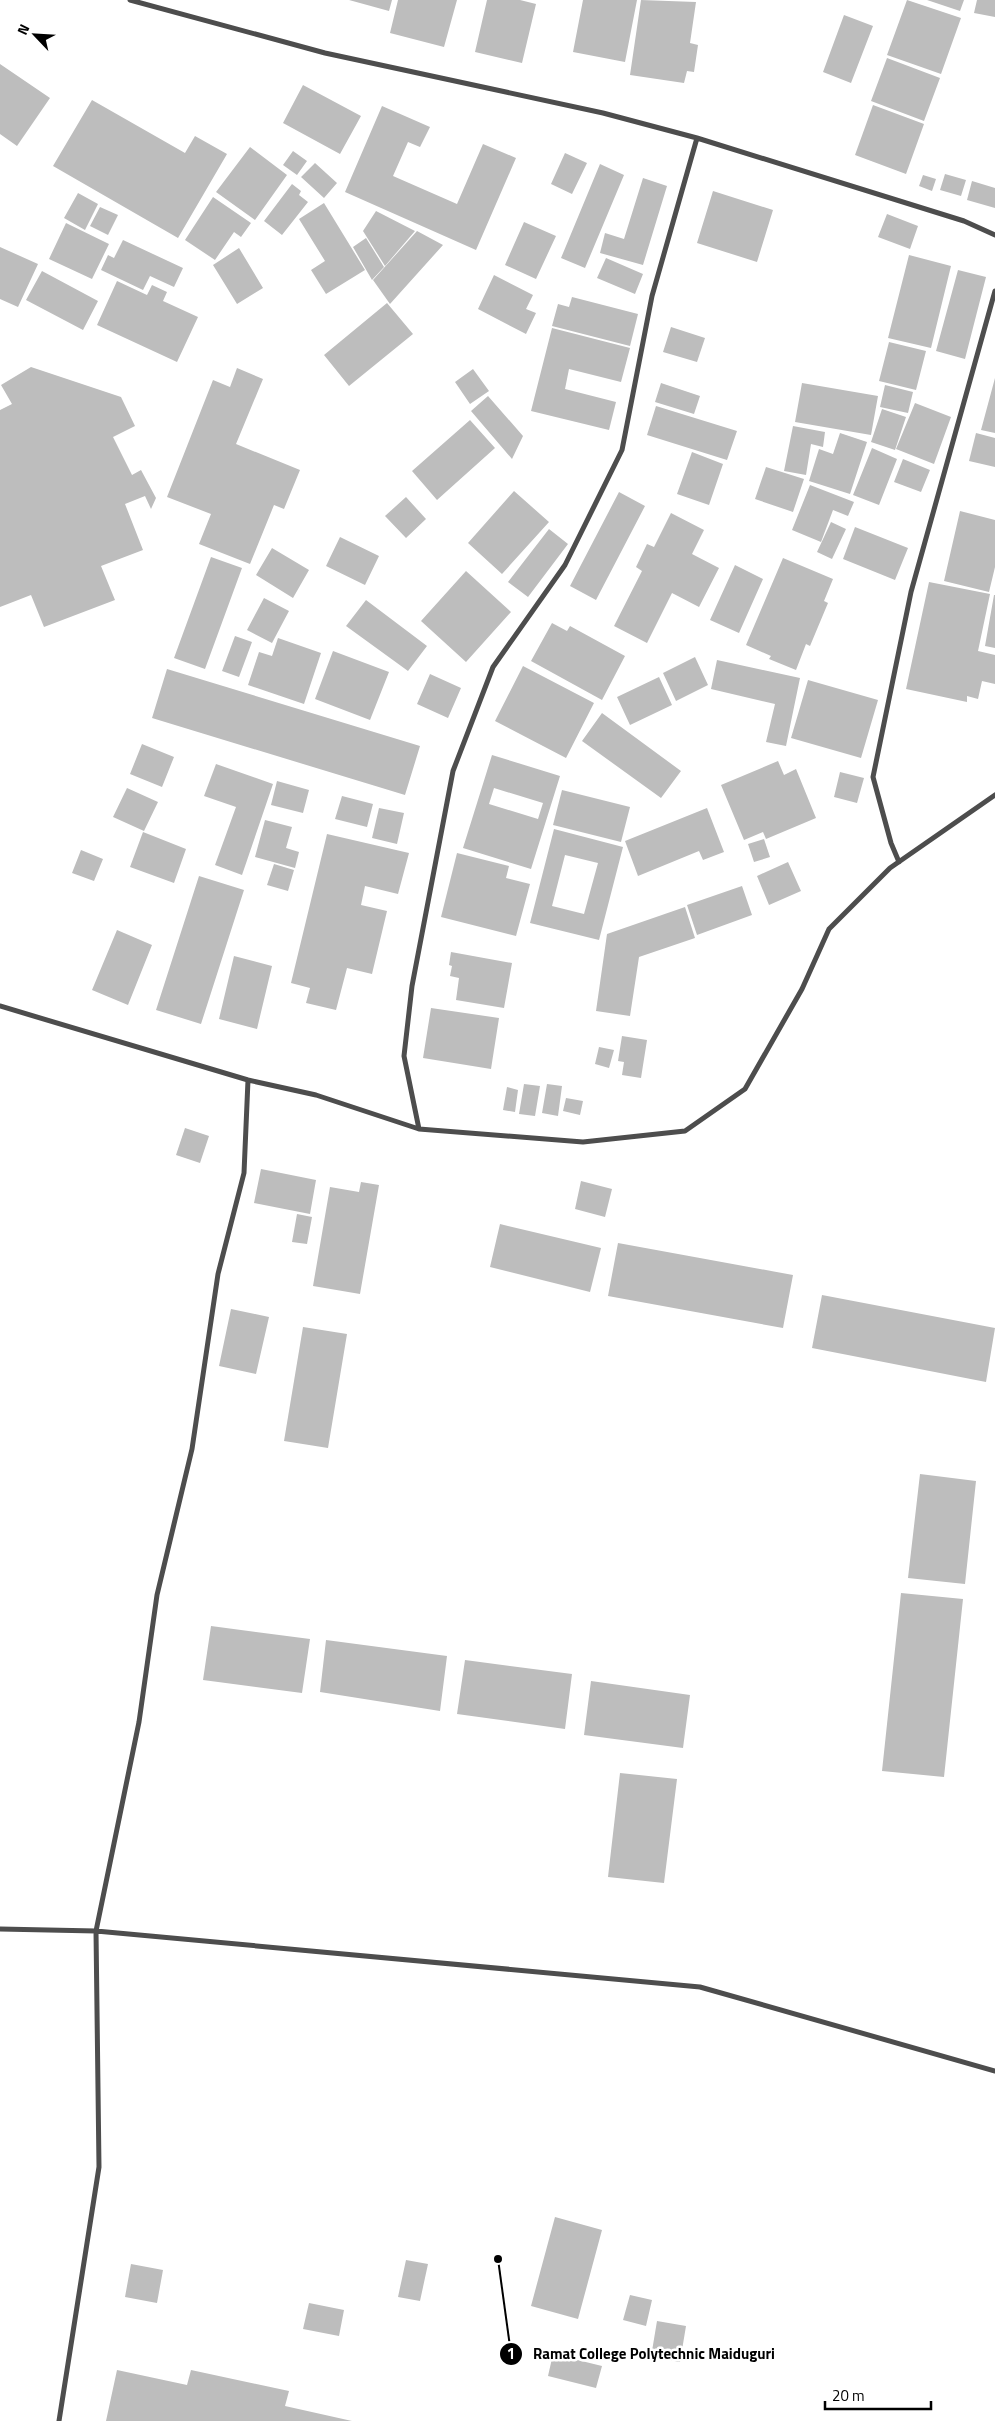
<svg xmlns="http://www.w3.org/2000/svg" width="995" height="2421" font-family="'Titillium Web',sans-serif">
	<style>
		.building { fill: #bdbdbd; fill-rule: evenodd }
		.lines { fill: none; stroke-linecap: round; stroke-linejoin: round }
		.minor { stroke: #4d4d4d; stroke-width: 5 }
		.leader { fill: none; stroke: #000; stroke-width: 2 }
		.callout-dot { fill: #000; stroke: #fff; stroke-width: 2 }
		.mark-label { font-size: 15px; text-anchor: middle; font-weight: bold; fill: #fff }
		.callout-label { font-size: 15px; text-anchor: middle; font-weight: bold; fill: #000; stroke: #fff; stroke-width: 5; stroke-linejoin: round; paint-order: stroke }
	</style>
	<rect width="100%" height="100%" fill="#fff"/>
	<!-- building -->
	<path class="building" d="M349,0H392L389,11Z
		M398,0H457L444,47L390,33Z
		M487,0H520L536,4L522,63L475,52Z
		M583,0H637L625,62L573,52Z
		M641,0L696,2L690,43L698,45L694,72L687,71L684,83L630,75Z
		M907,0L961,18L941,74L887,55Z
		M927,0H964L960,11Z
		M977,0H995V17L974,13Z
		M844,15L873,26L851,83L823,72Z
		M887,58L940,78L924,121L871,101Z
		M0,64L50,98L17,146L0,134Z
		M303,85L361,116L340,154L283,123Z
		M92,100L185,153L195,136L227,154L178,238L53,166Z
		M873,105L924,124L906,174L855,155Z
		M382,106L430,127L420,147L408,142L393,176L457,204L483,144L516,158L476,250L345,192Z
		M250,147L287,175L255,220L216,192Z
		M293,151L307,161L297,175L283,165Z
		M565,153L587,163L572,194L551,184Z
		M315,163L337,183L324,198L301,177Z
		M600,164L624,175L585,268L561,258Z
		M945,174L966,180L961,196L940,190Z
		M923,175L936,179L932,191L919,186Z
		M643,178L667,186L643,265L600,253L605,233L624,239Z
		M972,181L995,188V208L967,200Z
		M292,184L301,191L299,195L308,202L282,235L264,221Z
		M713,191L773,210L757,262L697,243Z
		M78,193L98,204L85,230L64,218Z
		M213,197L251,223L241,237L234,232L215,260L185,240Z
		M324,203L365,270L326,294L311,270L325,261L299,219Z
		M100,207L118,215L108,235L90,226Z
		M376,211L415,231L385,266L363,231Z
		M887,214L918,226L910,249L878,237Z
		M524,222L556,236L536,279L505,265Z
		M66,223L109,244L92,279L49,259Z
		M417,231L443,245L390,304L373,280Z
		M366,238L384,267L372,280L353,247Z
		M123,240L183,268L174,287L150,276L143,290L101,270L108,255L114,258Z
		M0,247L38,264L18,307L0,299Z
		M239,248L263,288L237,304L213,265Z
		M909,255L951,266L931,348L888,338Z
		M606,258L643,274L635,294L597,278Z
		M958,270L986,277L965,359L936,351Z
		M42,271L98,301L83,330L26,300Z
		M494,275L533,295L526,309L536,313L526,334L478,309Z
		M117,281L147,295L152,285L167,292L163,301L198,317L177,362L97,325Z
		M572,297L638,314L630,346L552,326L558,304L569,307Z
		M387,303L413,334L349,386L324,355Z
		M671,327L705,338L697,362L663,352Z
		M552,328L630,348L621,382L569,369L565,389L616,402L609,430L531,411Z
		M889,342L926,351L916,390L879,381Z
		M31,367L121,397L135,426L113,437L132,475L141,470L156,498L151,509L145,496L125,504L143,550L101,566L115,600L44,627L31,595L0,607V410L12,404L1,385Z
		M237,368L263,379L236,444L300,470L284,509L274,505L250,564L199,544L211,514L167,497L213,380L230,387Z
		M473,369L489,391L470,404L455,382Z
		M995,378V433L981,430Z
		M661,383L700,396L694,414L655,402Z
		M802,383L878,396L871,435L795,422Z
		M885,385L913,392L908,413L880,407Z
		M488,396L523,436L512,459L471,411Z
		M915,403L951,417L934,464L896,449Z
		M656,406L737,431L727,460L647,435Z
		M882,409L906,417L895,450L871,442Z
		M470,420L495,448L437,500L412,471Z
		M793,426L825,432L823,447L811,444L806,475L784,471Z
		M840,433L867,442L850,494L809,481L819,449L833,454Z
		M976,433L995,438V467L969,461Z
		M872,448L897,459L879,505L853,495Z
		M692,452L723,464L709,505L677,494Z
		M903,459L930,470L921,492L894,482Z
		M766,467L804,479L793,512L755,499Z
		M810,485L854,502L848,516L833,510L821,542L792,530Z
		M514,491L549,522L502,574L468,543Z
		M619,492L645,506L596,600L570,586Z
		M406,497L426,519L406,538L385,516Z
		M960,511L995,520V567L989,592L944,581Z
		M671,513L704,530L692,554L719,568L699,607L672,593L647,643L614,626L642,571L636,567L647,544L654,547Z
		M831,522L846,529L832,559L817,552Z
		M855,527L908,548L895,580L843,559Z
		M549,529L568,544L528,597L508,582Z
		M340,537L379,556L365,585L326,566Z
		M272,548L309,570L293,598L256,575Z
		M211,557L242,568L205,669L174,658Z
		M783,558L833,579L824,601L828,603L810,646L806,644L796,670L769,659L771,656L746,645Z
		M735,565L763,579L739,633L710,620Z
		M466,571L511,612L466,662L421,621Z
		M929,582L990,594L978,651L995,655V684L982,681L978,699L967,696V702L906,689Z
		M994,595H995V648L985,646Z
		M264,598L289,611L272,643L247,630Z
		M366,600L427,646L408,671L346,626Z
		M552,623L567,631L570,626L625,656L602,700L531,661Z
		M235,636L252,642L239,677L222,671Z
		M278,638L321,653L304,704L248,685L259,652L272,656Z
		M333,651L389,672L370,720L315,699Z
		M695,657L708,685L676,701L663,673Z
		M717,660L800,678L786,746L766,742L775,704L711,689Z
		M523,666L594,703L566,758L495,721Z
		M167,669L420,746L405,795L152,718Z
		M430,674L461,688L448,718L417,704Z
		M659,677L672,705L630,725L617,697Z
		M808,680L878,700L861,758L791,738Z
		M602,713L681,771L661,798L582,741Z
		M142,744L174,757L162,787L130,774Z
		M492,755L560,776L531,869L463,848ZM494,788L543,803L538,819L489,804Z
		M778,761L784,775L796,769L816,818L766,839L763,832L744,840L721,785Z
		M216,764L273,784L242,875L215,865L236,807L204,796Z
		M840,772L864,778L857,803L834,797Z
		M277,781L309,790L303,813L271,805Z
		M127,788L158,802L144,831L113,817Z
		M562,790L630,807L621,842L553,825Z
		M342,796L373,804L367,827L335,819Z
		M379,808L404,813L397,844L372,838Z
		M707,808L724,852L703,860L699,851L638,876L625,841Z
		M265,820L292,827L286,848L299,852L295,868L255,857Z
		M554,829L623,847L599,940L530,923ZM565,855L598,863L584,914L552,906Z
		M143,832L186,849L174,883L130,867Z
		M327,834L409,853L398,894L365,886L361,905L387,911L372,974L347,968L336,1010L306,1003L310,988L291,983Z
		M764,839L770,857L754,862L748,844Z
		M81,850L103,859L94,881L72,873Z
		M457,853L509,866L506,878L530,884L516,936L441,917Z
		M788,862L801,891L769,905L757,876Z
		M274,864L294,870L288,891L267,885Z
		M199,876L244,890L201,1024L156,1010Z
		M742,886L752,915L697,935L687,905Z
		M685,907L695,938L639,957L630,1016L596,1011L607,934Z
		M117,930L152,945L128,1005L92,990Z
		M451,952L512,963L504,1008L456,1000L459,978L450,976L452,966L449,965Z
		M234,956L272,966L257,1029L219,1019Z
		M431,1008L499,1018L491,1069L423,1058Z
		M622,1036L647,1040L641,1078L622,1075L624,1062L618,1061Z
		M599,1047L614,1050L609,1068L595,1064Z
		M524,1084L540,1086L535,1116L519,1114Z
		M547,1084L562,1086L558,1116L542,1113Z
		M507,1087L518,1090L515,1112L503,1110Z
		M566,1098L583,1101L580,1115L563,1111Z
		M185,1128L209,1136L200,1163L176,1155Z
		M261,1169L316,1180L310,1214L254,1203Z
		M581,1181L612,1189L605,1217L575,1209Z
		M361,1182L379,1185L360,1294L313,1286L330,1187L359,1192Z
		M297,1214L312,1217L307,1244L292,1242Z
		M500,1224L601,1248L590,1292L490,1267Z
		M618,1243L793,1275L783,1328L608,1296Z
		M822,1295L995,1328L986,1382L812,1348Z
		M231,1309L269,1317L256,1374L219,1366Z
		M303,1327L347,1334L328,1448L284,1441Z
		M920,1474L976,1481L965,1584L908,1578Z
		M901,1593L963,1599L944,1777L882,1771Z
		M211,1626L310,1639L302,1693L203,1680Z
		M326,1640L447,1656L440,1711L320,1692Z
		M465,1660L572,1674L565,1729L457,1714Z
		M591,1681L690,1695L683,1748L584,1735Z
		M620,1773L677,1779L664,1883L608,1877Z
		M555,2217L602,2230L578,2319L531,2306Z
		M406,2260L428,2264L420,2301L398,2297Z
		M131,2264L163,2270L157,2303L125,2297Z
		M630,2295L652,2300L646,2326L623,2320Z
		M309,2303L344,2310L339,2336L303,2329Z
		M657,2321L686,2326L680,2362L651,2357Z
		M553,2354L602,2366L596,2388L548,2376Z
		M117,2370L187,2385L191,2370L289,2391L285,2406L352,2421H106Z"/>
	<g class="lines">
		<!-- minor -->
		<path class="minor" d="M130,0L325,53L603,113L697,138L964,221L995,235
			M899,862L891,843L873,777L911,592L995,291
			M0,1006L248,1080L316,1095L419,1129L583,1142L685,1131L745,1089L802,989L829,929L890,868L995,795
			M419,1129L404,1056L412,986L453,771L493,667L565,565L622,450L652,296L697,138
			M0,1929L96,1931L139,1722L157,1595L192,1449L218,1274L244,1173L248,1080
			M59,2421L99,2167L96,1931L700,1987L995,2071"/>
	</g>
	<!-- callouts -->
	<path class="leader" d="M498 2259L511 2354"/>
	<g class="callout-dot">
		<circle cx="498" cy="2259" r="5"/>
		<circle cx="511" cy="2354" r="12"/>
	</g>
	<g class="mark-label">
		<text x="511" y="2359">1</text>
	</g>
	<g class="callout-label">
		<text x="654" y="2359">Ramat College Polytechnic Maiduguri</text>
	</g>
	<!-- north arrow -->
	<g transform="translate(35 35) rotate(295)" stroke="#ffffff" stroke-width="4" paint-order="stroke">
	<path d="M0-4L9 19L0 12L-9 19Z" fill="#000000"/>
	<text y="-8" font-size="14" font-weight="bold" text-anchor="middle" fill="#000000">N</text>
	</g>
	<!-- scale -->
	<path d="M825 2401v8h106v-8" fill="none" stroke="#000000" stroke-width="2.5"/>
	<text x="832" y="2401" font-size="15" fill="#000000" stroke="#ffffff" stroke-width="4" paint-order="stroke">20 m</text>
</svg>
